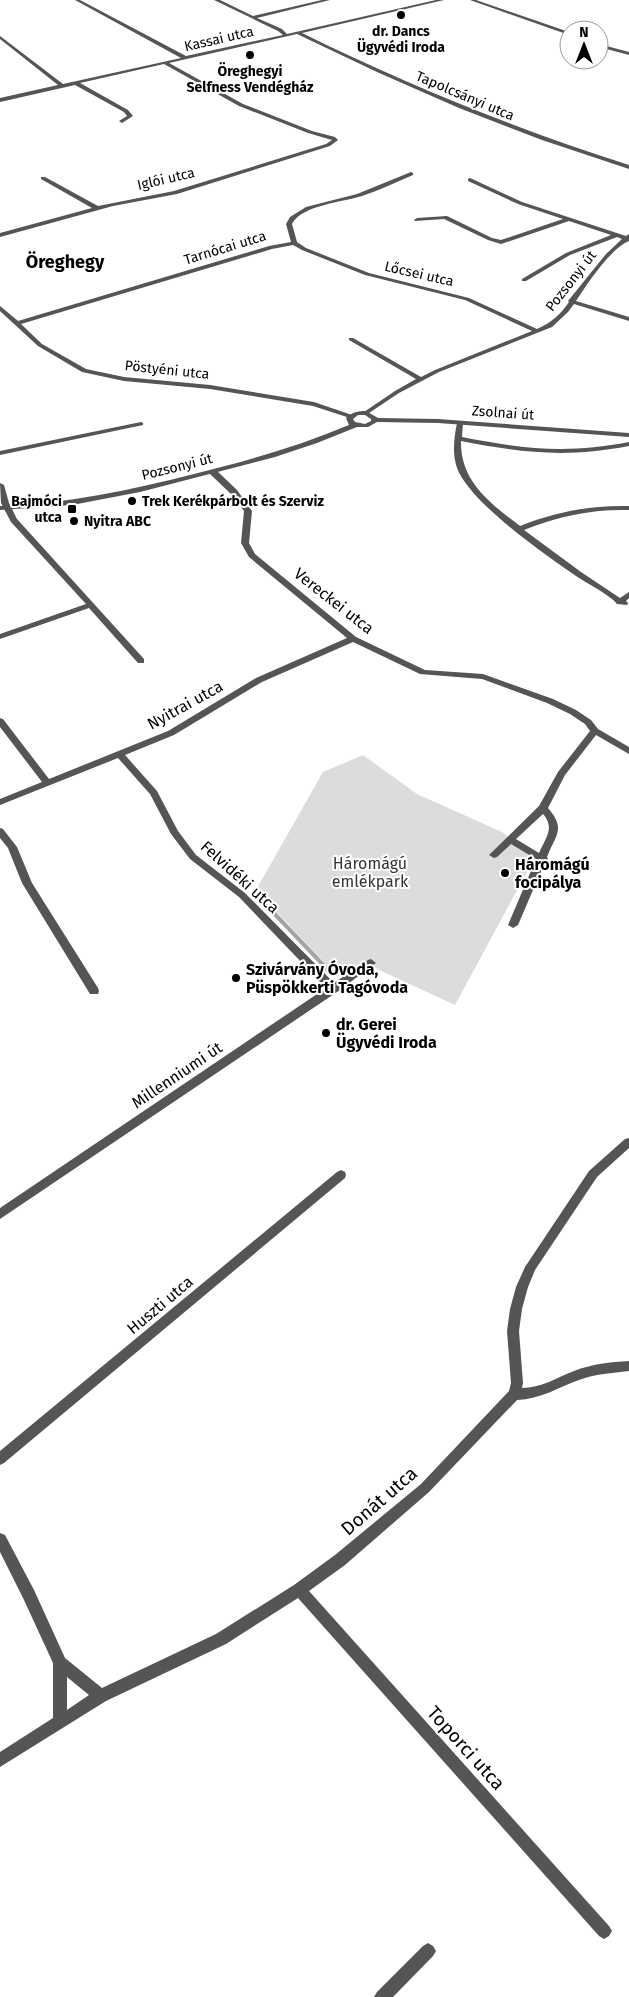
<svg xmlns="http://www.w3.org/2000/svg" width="629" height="1997" font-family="'Fira Sans',sans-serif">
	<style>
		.green { fill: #dcdcdc }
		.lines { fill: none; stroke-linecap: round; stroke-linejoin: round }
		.stream-far1 { stroke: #a3a3a3; stroke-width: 3 }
		.stream { stroke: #a3a3a3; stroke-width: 4 }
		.minor { fill: #555; fill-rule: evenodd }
		.tertiary { fill: #555; fill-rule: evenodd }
		.poi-dot { fill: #000; stroke: #fff; stroke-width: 2 }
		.labels { text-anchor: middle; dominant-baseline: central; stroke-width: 4; stroke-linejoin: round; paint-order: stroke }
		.far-poi-label { font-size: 14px; font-weight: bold; fill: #000; stroke: #fff }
		.far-street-label { font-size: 14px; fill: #000; stroke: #fff }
		.street-label { font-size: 16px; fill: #000; stroke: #fff }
		.park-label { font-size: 16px; fill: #333; stroke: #fff }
		.poi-label { font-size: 16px; font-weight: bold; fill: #000; stroke: #fff; text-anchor: start }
		.far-district-label { font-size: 18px; font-weight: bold; fill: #000; stroke: #fff }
		.near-street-label { font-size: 19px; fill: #000; stroke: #fff }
	</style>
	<rect width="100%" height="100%" fill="#fff"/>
	<!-- green -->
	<path class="green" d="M363,755L417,794L502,832L532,856L534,859L455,1005L362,962L338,977L256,890L323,772Z"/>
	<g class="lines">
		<!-- stream-far1 -->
		<path class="stream-far1" d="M257,895L270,909"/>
		<!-- stream -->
		<path class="stream" d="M269,908L329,971"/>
		<!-- minor -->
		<path class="minor" d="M75,0H80L186,56L283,35L278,31L214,0H220L253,16L322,0H330L257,18L282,29L287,34L436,0H444L302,33C408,85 516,129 629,165V169L542,140L459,108L377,72L297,34L169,63L243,104L312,131L335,137L338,140L330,146L177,194L113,206L0,237V233L92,208L41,179V177H45L98,206L174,191L326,144L332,140L308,133L239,106L164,64L80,83L128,110L133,116L122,123L119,121L127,116L124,112L75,85L0,102V98L58,85L0,39V36L63,84L181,58Z
			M411,172L413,173V175C396,182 380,190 362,196C343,202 302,205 292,224L297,242L306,248L369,273L469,298L537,329C551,323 561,314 569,302L568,301L606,254L622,239L617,237L570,255L526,281H522V279L566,253L611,235L569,221L501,244L488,240L444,219L415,221L414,220L417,218L447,216L492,238L501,240L563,219L518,204L468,181V179L470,178L522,202L626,236L629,234V241C611,248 587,284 576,301L629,317V321L574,304L568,312L552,327L439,372L399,393L366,415L363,413L364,412L395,391L416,379L349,340V338H353L421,377L435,370L532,331L465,300L365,275L302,250L293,245L272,249L21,324L42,344L86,369L124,377L210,385L314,402L352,415L353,416L350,418L313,406L210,389L124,381L82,372L38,346L0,311V306L18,321L269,246L291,242L286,224L290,217L306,207L357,194Z
			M460,421L463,423L462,437C523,449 567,454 629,442V446C566,458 523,453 461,441V443C461,482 491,504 520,526C555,512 591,505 629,506V510C592,509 558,516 524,530L581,572L620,598L629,592V598L626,601L628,603L627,605L617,604C610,595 590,585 579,578C547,556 470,503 457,468C452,453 454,438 457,423Z
			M141,422L143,423V425L0,455V451Z
			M210,470H216L237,490L252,511L249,543L255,554L356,637L425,670L483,674L553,699L576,710L591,720L598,729L629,747V754L596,735L565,775L548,808C566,829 556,834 547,857L548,859L545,862L518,925L513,928L508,925L536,859L511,844L497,857L494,858L489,855L539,806L558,772L590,731L585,724L570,714L547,703L482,679L420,674L353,642L262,682L174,735L125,755L157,791L178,831L196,855L245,893L334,983L368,960L371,959L376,963L337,992L0,1219V1208L326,988L239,897L190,859L171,834L150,794L118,758L0,805V799L42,782L0,727V718L3,719L49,779L168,731L256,678L347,638L249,557L241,543L244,511L231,494L210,474ZM543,814C555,828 546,837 539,853L516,839Z
			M0,483L4,485L9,503L17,519L144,659V663H138L89,608L0,639V634L86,604L11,522L1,503Z
			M0,828L3,829L17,847L32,883L98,988L99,991L98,994H90L22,883L8,848L0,838Z
			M629,1138V1148L597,1177L535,1270L528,1287L522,1309L519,1331L523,1383L522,1388C541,1388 556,1378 574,1371C592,1364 610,1362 629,1361V1371C612,1373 595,1374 579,1380C557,1388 541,1399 517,1400L429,1492L345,1565L309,1591L609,1926L612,1931L609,1936L604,1939L599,1936L298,1598L226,1644L106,1701L0,1767V1752L53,1718V1663L24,1600L0,1552V1533L5,1535L34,1590L65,1658L102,1688L216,1634L294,1585L335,1555L421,1484L509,1391L511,1383L507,1331L510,1309L516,1287L525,1267L589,1171L625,1139ZM67,1677L89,1695L67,1710Z
			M341,1170L345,1172L346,1175L345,1178L4,1463L0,1465V1451L337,1172Z
			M428,1943L433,1946L436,1951L433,1956L393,1997H374L377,1992L423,1946Z"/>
		<!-- tertiary -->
		<path class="tertiary" d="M470,0H476L569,32V35Z
			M599,44L629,52V55L599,47Z
			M366,411L378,418L438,419L629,433V437L438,423L377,422L368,427H357L317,443L275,457L140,492L72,505L0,510V506C66,504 130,490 194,474C247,461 299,446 349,425L346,418C352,412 358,411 366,411ZM358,415H365L371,419V421L365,424L355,422L353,419Z"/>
	</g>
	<!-- markers -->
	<g class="poi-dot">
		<circle cx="401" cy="15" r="5"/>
		<circle cx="250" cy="55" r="5"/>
		<circle cx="132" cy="501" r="5"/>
		<rect x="67" y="504" width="10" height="10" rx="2.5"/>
		<circle cx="74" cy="521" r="5"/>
		<circle cx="505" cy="873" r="5"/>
		<circle cx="236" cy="978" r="5"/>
		<circle cx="326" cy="1033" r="5"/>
	</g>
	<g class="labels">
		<!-- far-poi labels -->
		<g class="far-poi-label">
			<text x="401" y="31">dr. Dancs<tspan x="401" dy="16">Ügyvédi Iroda</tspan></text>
			<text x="250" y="71">Öreghegyi<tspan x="250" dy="16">Selfness Vendégház</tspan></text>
			<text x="62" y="501" text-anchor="end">Bajmóci<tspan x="62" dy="16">utca</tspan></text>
			<text x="142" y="501" text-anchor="start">Trek Kerékpárbolt és Szerviz</text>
			<text x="84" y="521" text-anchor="start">Nyitra ABC</text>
		</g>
		<!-- far-street labels -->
		<g class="far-street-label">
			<text transform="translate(219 39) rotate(-13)">Kassai utca</text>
			<text transform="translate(465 96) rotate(23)">Tapolcsányi utca</text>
			<text transform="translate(166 179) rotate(-13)">Iglói utca</text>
			<text transform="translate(225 248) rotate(-17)">Tarnócai utca</text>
			<text transform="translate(419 274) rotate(13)">Lőcsei utca</text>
			<text transform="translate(571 281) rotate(-52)">Pozsonyi út</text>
			<text transform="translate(167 370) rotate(6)">Pöstyéni utca</text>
			<text transform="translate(503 413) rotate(4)">Zsolnai út</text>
			<text transform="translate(177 467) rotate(-14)">Pozsonyi út</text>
		</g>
		<!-- street labels -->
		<g class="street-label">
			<text transform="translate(334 601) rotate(38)">Vereckei utca</text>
			<text transform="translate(185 705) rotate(-29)">Nyitrai utca</text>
			<text transform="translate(240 877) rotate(42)">Felvidéki utca</text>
			<text transform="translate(177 1075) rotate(-34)">Millenniumi út</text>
			<text transform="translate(160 1305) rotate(-40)">Huszti utca</text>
		</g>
		<!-- park labels -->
		<g class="park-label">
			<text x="370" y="863">Háromágú<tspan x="370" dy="18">emlékpark</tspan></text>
		</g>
		<!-- poi labels -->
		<g class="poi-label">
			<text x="515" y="864">Háromágú<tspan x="515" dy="18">focipálya</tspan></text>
			<text x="246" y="969">Szivárvány Óvoda,<tspan x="246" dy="18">Püspökkerti Tagóvoda</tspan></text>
			<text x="336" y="1024">dr. Gerei<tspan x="336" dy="18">Ügyvédi Iroda</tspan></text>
		</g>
		<!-- far-district labels -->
		<g class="far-district-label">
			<text x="65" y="262">Öreghegy</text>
		</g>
		<!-- near-street labels -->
		<g class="near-street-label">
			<text transform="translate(379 1501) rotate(-41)">Donát utca</text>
			<text transform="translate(466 1748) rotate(48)">Toporci utca</text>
		</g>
	</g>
	<!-- north arrow -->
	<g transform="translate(584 45)"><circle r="24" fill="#ffffff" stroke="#999999"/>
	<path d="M0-4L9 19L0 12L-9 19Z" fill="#000000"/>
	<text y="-8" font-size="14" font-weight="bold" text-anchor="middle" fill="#000000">N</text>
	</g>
</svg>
